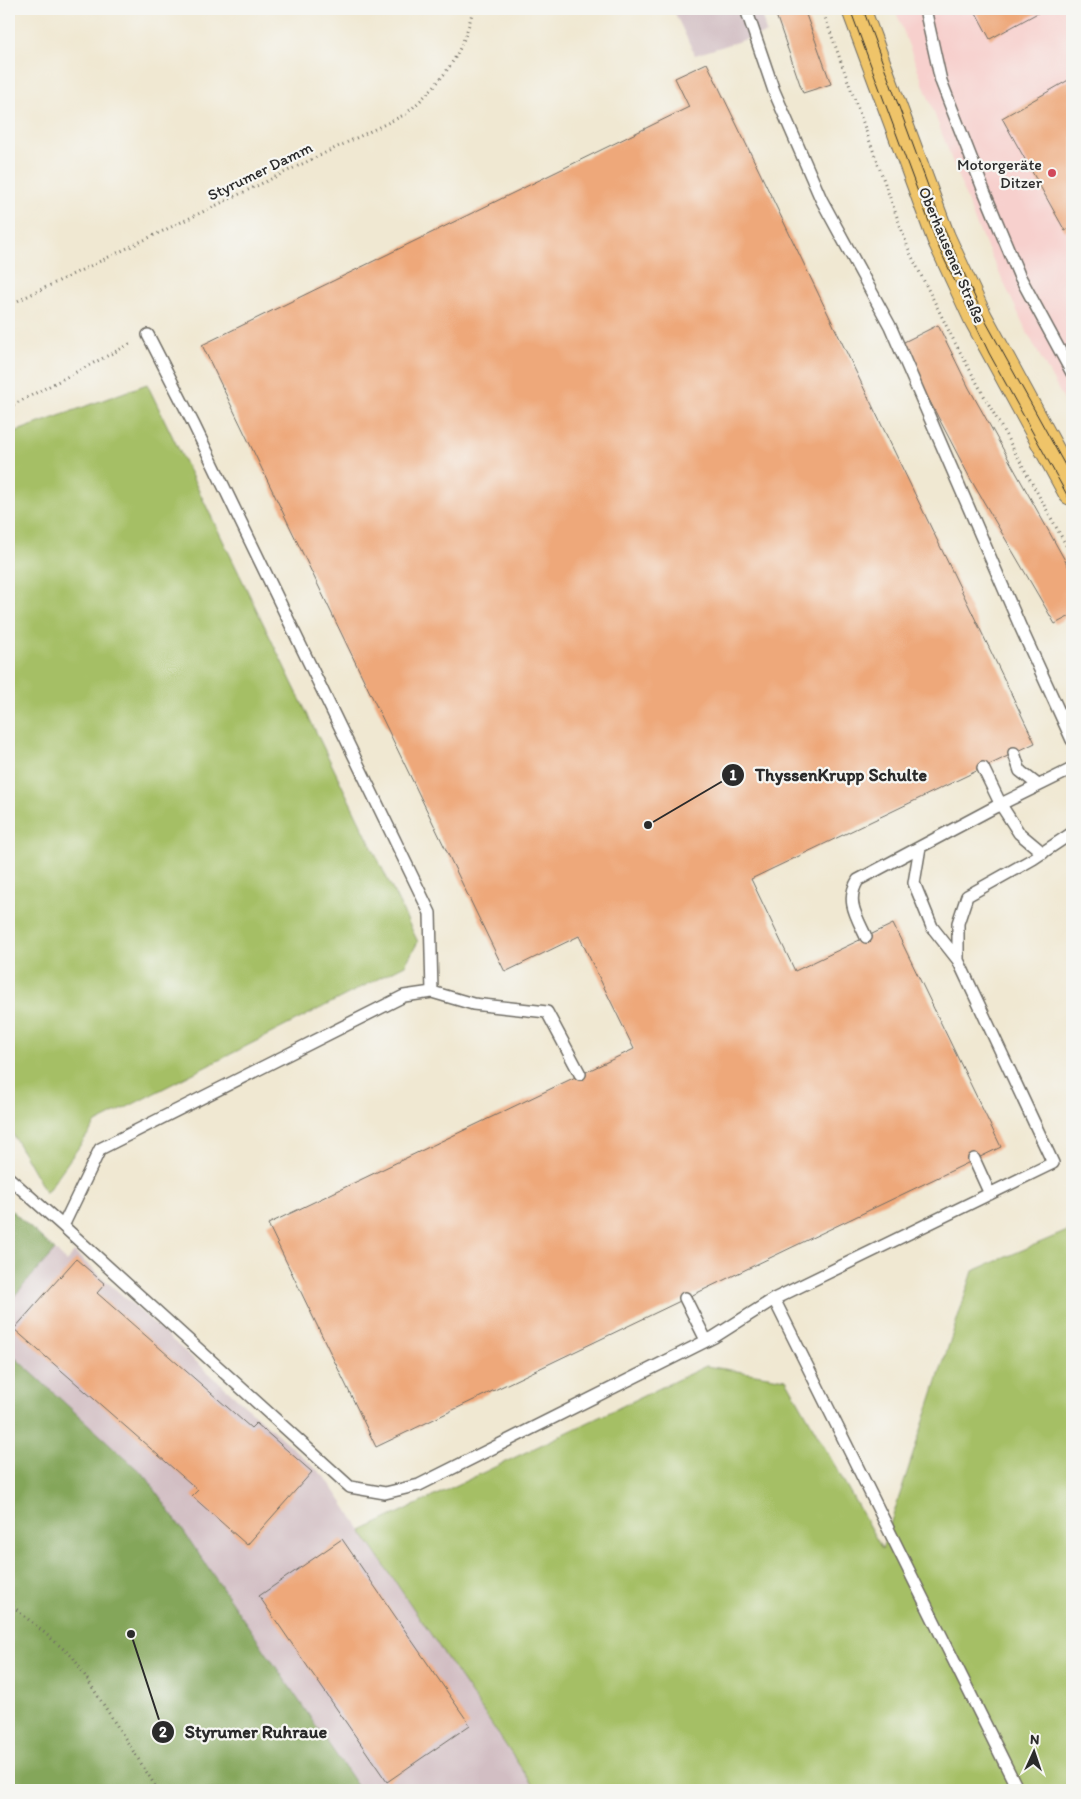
<svg xmlns="http://www.w3.org/2000/svg" width="1081" height="1799" font-family="Itim,sans-serif">
	<style>
		.built { fill: #f7d0cd }
		.industrial { fill: #d2bec3 }
		.green { fill: #a5bf65; stroke: #687548 }
		.forest { fill: #84a65a; stroke: #586842 }
		.building { fill: #eea87a }
		.lines { fill: none; stroke-linecap: round; stroke-linejoin: round }
		.service-casing { stroke: #706d65; stroke-width: 14 }
		.primary-casing { stroke: #706d65; stroke-width: 30 }
		.path { stroke: #706d65; stroke-width: 3; stroke-dasharray: 1 4; stroke-linecap: butt }
		.service { stroke: #fff; stroke-width: 11 }
		.primary { stroke: #efc469; stroke-width: 28 }
		.tram { stroke: #2b2b2b; stroke-width: 1 }
		.poi-dot { fill: #d1495b; stroke: #f6f6f2; stroke-width: 2 }
		.labels { text-anchor: middle; dominant-baseline: central; stroke-width: 4.5; stroke-linejoin: round; paint-order: stroke }
		.poi-label { font-size: 16px; fill: #2b2b2b; stroke: #f6f6f2; text-anchor: end }
		.street-label { font-size: 16px; fill: #2b2b2b; stroke: #f6f6f2 }
		.leader { fill: none; stroke: #2b2b2b; stroke-width: 2 }
		.callout-dot { fill: #2b2b2b; stroke: #f6f6f2; stroke-width: 2 }
		.mark-label { font-size: 15px; text-anchor: middle; font-weight: bold; fill: #fff }
		.callout-label { font-size: 18px; text-anchor: middle; font-weight: bold; fill: #2b2b2b; stroke: #f6f6f2; stroke-width: 4.5; stroke-linejoin: round; paint-order: stroke }
	</style>
	<rect width="100%" height="100%" fill="#f6f6f2"/>
	<filter id="ink" filterUnits="userSpaceOnUse"><feTurbulence type="fractalNoise" baseFrequency=".02" numOctaves="2"/><feDisplacementMap in="SourceGraphic" scale="10" xChannelSelector="R" yChannelSelector="G"/><feConvolveMatrix kernelMatrix="1 2 1 2 8 2 1 2 1" color-interpolation-filters="sRGB"/></filter>
	<filter id="wash" filterUnits="userSpaceOnUse"><feTurbulence type="fractalNoise" baseFrequency=".0096" numOctaves="4" result="noise"/><feDisplacementMap in="SourceGraphic" scale="20" xChannelSelector="R" yChannelSelector="G"/><feGaussianBlur stdDeviation="1.12" result="paint"/><feColorMatrix in="noise" values="0 0 0 0 0 0 0 0 0 0 0 0 0 0 0 0 0 1.4 0 .05"/><feComposite in="paint" operator="in"/></filter>
	<g filter="url(#wash)">
		<rect width="100%" height="100%" fill="#f0e8d2"/>
		<!-- built -->
		<path class="built" d="M895,9H1072V415L1028,334L976,224Z"/>
		<!-- industrial -->
		<path class="industrial" d="M673,9H761L766,33L695,55Z
			M55,1250L67,1262L74,1252L326,1478L536,1790H360L147,1478L9,1352V1302Z"/>
		<!-- green -->
		<path class="green" d="M147,384L418,942L405,965L96,1123L46,1193L12,1133L9,1130V434Z
			M1072,1229V1790H536L361,1531L706,1366L786,1379L882,1549L973,1271Z"/>
		<!-- forest -->
		<path class="forest" d="M9,1208L55,1250L9,1302Z
			M9,1352L147,1478L360,1790H9Z"/>
		<g id="blocks">
			<!-- building -->
			<path class="building" d="M774,9H804L831,84L803,93Z
				M974,9H1045L990,39Z
				M707,63L1035,743L751,879L795,971L893,924L1001,1147L376,1447L268,1224L634,1049L579,936L505,972L202,345L689,107L675,78Z
				M1072,78V227L1065,231L1002,118Z
				M938,325L969,388L1072,573V615L1055,624L971,480L900,344Z
				M76,1259L105,1284L97,1293L251,1428L256,1423L312,1472L247,1545L192,1496L198,1490L14,1329Z
				M342,1539L470,1725L387,1782L259,1596Z"/>
		</g>
	</g>
	<g filter="url(#ink)">
		<use href="#blocks" fill-opacity="0" stroke="#706d65" stroke-width="1"/>
		<g class="lines">
			<!-- service casing -->
			<g class="service-casing">
				<path id="service" d="M746,9L774,91L821,199L890,326L1020,626L1072,740
					M925,9L941,81L984,191L1019,275L1072,373
					M148,335L194,425L430,913L432,992
					M1014,753L1020,771L1038,785
					M983,768L1001,805L1019,833L1043,853
					M920,847L914,883L932,927L958,960V923L967,896L1033,859L1072,833
					M866,937C857,917 845,901 858,880L995,807L1072,769
					M580,1074L547,1012L473,1004L432,992L404,996L100,1149L63,1226L350,1487L385,1493L419,1485L714,1337L774,1299L1053,1163L958,960
					M974,1159L990,1194
					M9,1178L63,1226
					M685,1298L706,1340
					M774,1299L1018,1790"/>
			</g>
			<!-- primary casing -->
			<g class="primary-casing">
				<path id="primary" d="M856,9L941,238L978,318L1072,491"/>
			</g>
			<!-- path -->
			<path class="path" d="M822,9L910,253L954,341L1072,556
				M9,305L406,114C442,81 462,58 473,9
				M9,407L130,344
				M9,1603L73,1657L158,1790"/>
			<!-- service -->
			<use href="#service" class="service"/>
			<!-- primary -->
			<use href="#primary" class="primary"/>
			<!-- tram -->
			<path class="tram" d="M850,9L938,246L989,353L1072,504
				M863,9L942,224L986,322L1072,478"/>
		</g>
	</g>
	<!-- markers -->
	<circle class="poi-dot" cx="1052" cy="173" r="5"/>
	<g class="labels">
		<!-- poi labels -->
		<g class="poi-label">
			<text x="1042" y="164">Motorgeräte<tspan x="1042" dy="18">Ditzer</tspan></text>
		</g>
		<!-- street labels -->
		<g class="street-label">
			<text transform="translate(260 171) rotate(-26)">Styrumer Damm</text>
			<text transform="translate(952 255) rotate(67)">Oberhausener Straße</text>
		</g>
	</g>
	<!-- callouts -->
	<path class="leader" d="M648 825L733 775M131 1634L163 1732"/>
	<g class="callout-dot">
		<circle cx="648" cy="825" r="5"/>
		<circle cx="131" cy="1634" r="5"/>
		<circle cx="733" cy="775" r="12"/>
		<circle cx="163" cy="1732" r="12"/>
	</g>
	<g class="mark-label">
		<text x="733" y="780">1</text>
		<text x="163" y="1737">2</text>
	</g>
	<g class="callout-label">
		<text x="841" y="781">ThyssenKrupp Schulte</text>
		<text x="256" y="1738">Styrumer Ruhraue</text>
	</g>
	<!-- margin -->
	<rect width="1081" height="1799" fill="none" stroke="#f6f6f2" stroke-width="30"/>
	<!-- north arrow -->
	<g transform="translate(1034 1752) rotate(3)" stroke="#f6f6f2" stroke-width="4" paint-order="stroke">
	<path d="M0-4L9 19L0 12L-9 19Z" fill="#2b2b2b"/>
	<text y="-8" font-size="14" font-weight="bold" text-anchor="middle" fill="#2b2b2b">N</text>
	</g>
</svg>
